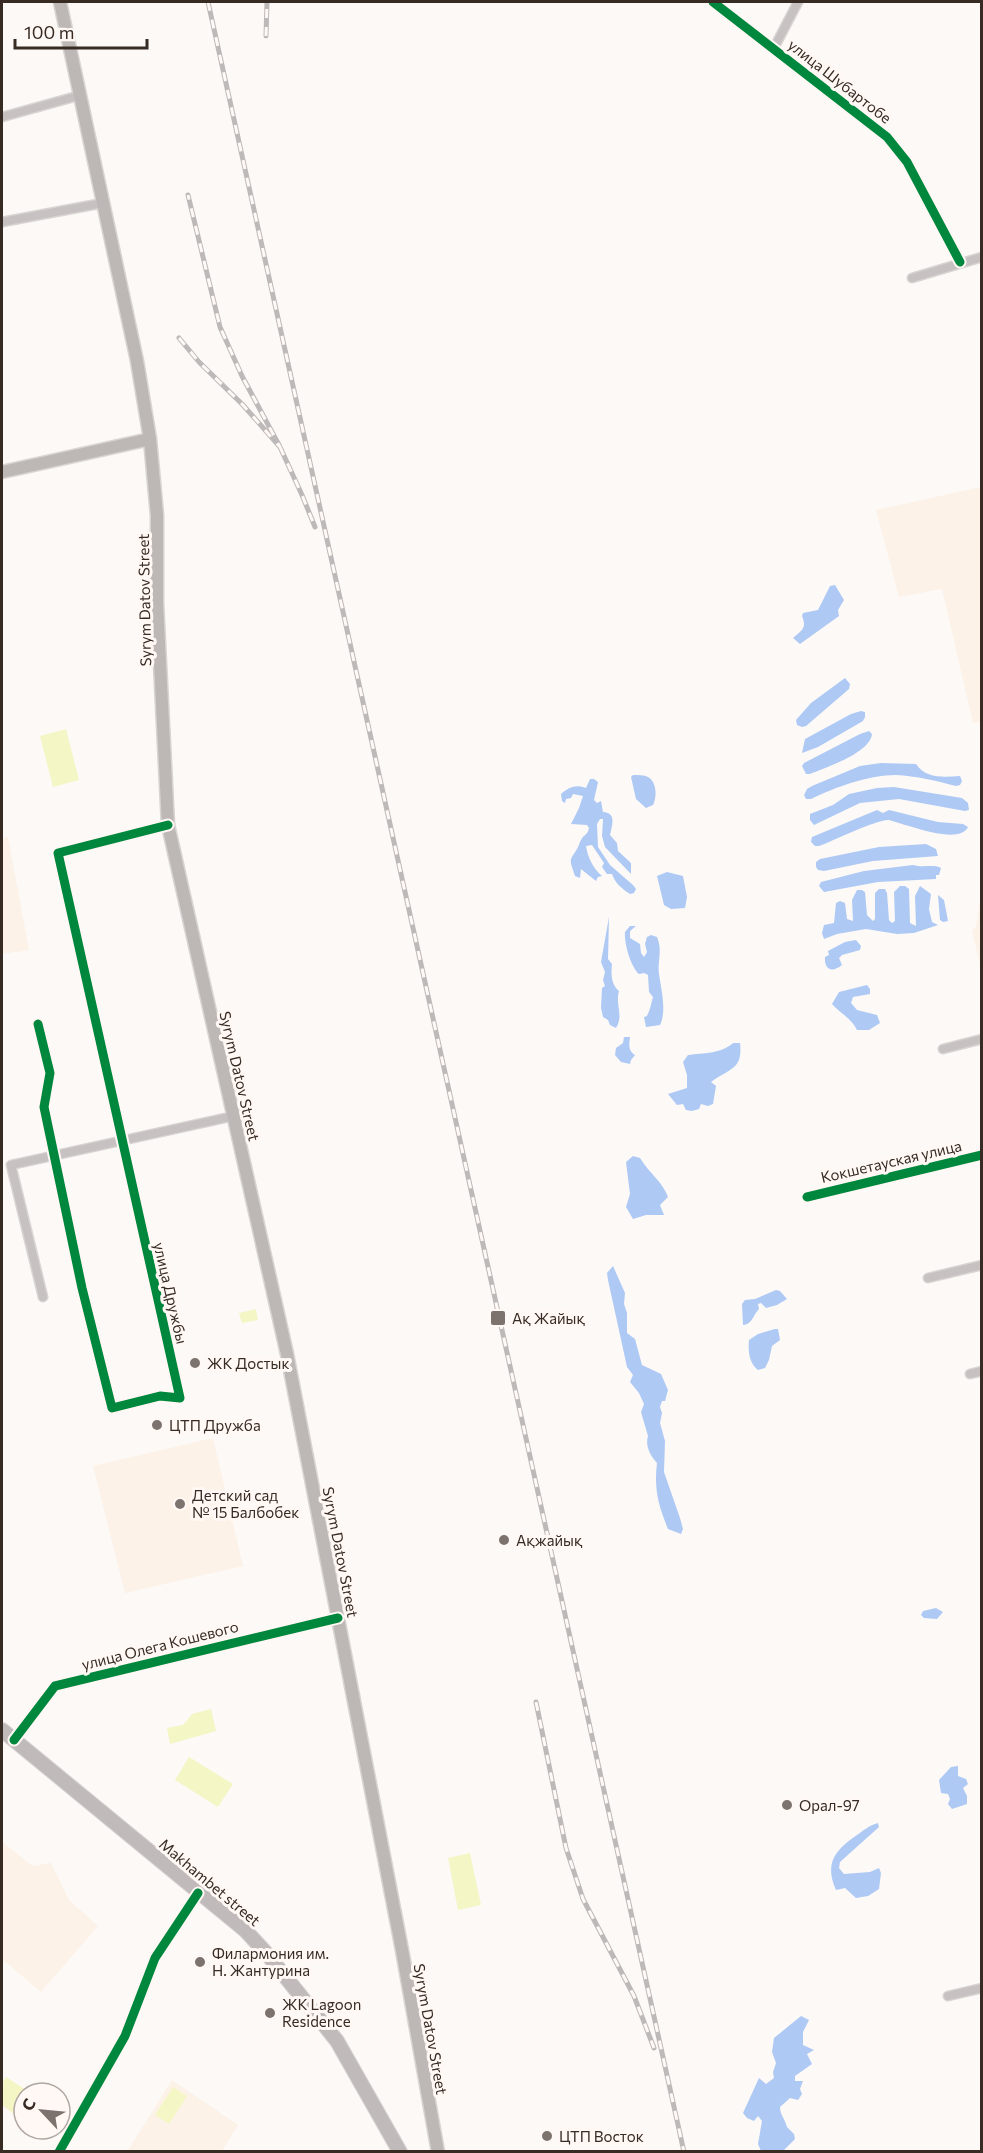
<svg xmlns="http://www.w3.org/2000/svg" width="983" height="2153" font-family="Commissioner,sans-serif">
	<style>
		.education { fill: #fcf2e7 }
		.green { fill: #f4f6c5 }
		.water { fill: #aec9f4 }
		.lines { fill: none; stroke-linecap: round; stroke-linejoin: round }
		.minor-casing { stroke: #d8d4d2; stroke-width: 11 }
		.secondary-casing { stroke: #d8d4d2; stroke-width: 15 }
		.primary-casing { stroke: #d8d4d2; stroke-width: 16 }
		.minor { stroke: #c7c2c1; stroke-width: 8 }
		.secondary { stroke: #bdb7b6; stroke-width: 12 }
		.primary { stroke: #c0baba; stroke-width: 14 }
		.rail-casing { stroke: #bdb9b8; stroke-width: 5 }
		.rail { stroke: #fff8f4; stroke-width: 3; stroke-dasharray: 9; stroke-linecap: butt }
		.cycleway-casing { stroke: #fff8f4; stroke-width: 13 }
		.cycleway { stroke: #00873e; stroke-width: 9 }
		.poi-dot { fill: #7c736e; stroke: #fff8f4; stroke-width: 2 }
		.labels { text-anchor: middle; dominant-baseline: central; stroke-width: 6; stroke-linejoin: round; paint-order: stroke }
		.street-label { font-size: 15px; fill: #372b24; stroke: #fff8f4 }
		.poi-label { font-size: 15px; fill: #372b24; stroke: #fff8f4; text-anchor: start }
	</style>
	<rect width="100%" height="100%" fill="#fcf9f7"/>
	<!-- education -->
	<path class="education" d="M981,487L982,721L973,723L942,589L899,597L876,510Z
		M8,837L29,950L2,954V839Z
		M981,896L982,968H981L972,931L976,927Z
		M213,1438L243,1566L125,1593L93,1466Z
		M2,1842L33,1866L51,1863L69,1900L98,1926L41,1992L2,1959Z
		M172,2080L238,2125L222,2151L127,2152Z"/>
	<!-- green -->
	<path class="green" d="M66,729L79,780L53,787L40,736Z
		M256,1309L258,1320L242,1323L239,1313Z
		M211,1709L216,1731L170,1744L167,1728L183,1725L192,1714Z
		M189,1757L233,1784L218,1807L175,1780Z
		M470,1853L481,1905L458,1910L448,1858Z
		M6,2077L29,2092L24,2093V2099L14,2114L2,2105V2083Z
		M173,2087L187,2096L169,2124L155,2115Z"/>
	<!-- water -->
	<path class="water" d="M835,585L844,600L838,610L839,616L800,644L793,638C802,630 807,628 802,616L803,613L818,610L830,586Z
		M845,678L850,684L849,689L806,726L802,727L797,725L796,720L811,703Z
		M861,711L865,712V717L863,721L818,747L802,753L805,739L851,714Z
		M869,731L872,734C870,753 827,767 810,774H806L802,766L804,763L860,734Z
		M881,763L916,764C926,779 944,777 960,776L962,781L960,785L956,786C937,781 916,776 896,775C868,775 836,787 811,799H806L804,795L807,789L812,786L860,766Z
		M633,775C638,775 644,775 648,777C657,782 657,797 653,805L646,808L636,799L631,777Z
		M590,779H594L598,782L594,800L597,803L601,801L603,812C617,813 612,825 610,835L617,843L618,851L631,863V874L605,847L602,836L603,819H600L597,824L598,847L610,865L633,885L636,889L634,893L630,894C622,889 615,883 612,874H607L602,867L604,863L592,845L586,846C588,858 593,868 602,876L598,877L596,881L581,869L580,878L575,876C570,859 568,863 577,849C579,846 579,843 581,840C584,834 588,835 589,828L587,825L571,824L579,808L583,796L573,794L571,798L566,799L565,803L562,801L561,794C569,787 576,784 586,788Z
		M894,787L962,798L968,803L969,810L965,811L899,799L860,803L814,825L810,820V814L833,805L849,794L877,788Z
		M877,810L883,813L889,810L938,822L963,824L968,827C959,846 905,824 889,820C880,818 832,841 819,846H815L811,842L812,837Z
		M926,844L936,849L938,856L873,861L824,871L818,870L816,867V862L820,859L879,847Z
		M913,865C922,868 934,864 941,868L939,875H936V879L878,882L824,892L819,886L821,882L864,871Z
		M667,872L683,876L687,897L685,908L671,909L664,905L657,876Z
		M900,886H905L909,889L910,923L916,926L915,896L920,886L931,894L929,909L932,922L938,925L914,933L897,934L866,929L837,934L824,939L822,933L824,925L834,923L836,903L840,901L845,903L847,919L853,921L852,900L857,890H862L865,892L867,915L873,921L875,919V893L879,889H885L887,893L889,920L892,923L895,921L894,892Z
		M938,895L944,900L948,921L943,922L940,920Z
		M609,917L608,959L612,964C611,973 611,985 619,991C615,1006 624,1015 616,1028L610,1025L608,1020L603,1017L601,1008L602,988L605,986L603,980L605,972L601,962Z
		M630,926H636L630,931V938L640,944L641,953L644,957L647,952L645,944L647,937L651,935L657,937C663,951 657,961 659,974C661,989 667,1011 660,1025L646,1027L644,1017L647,1016C650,1010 651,1004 653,997L649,992L648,975L644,973L639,974C631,967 624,944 625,932Z
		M856,940L861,946L860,950L842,955L839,958L842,965C832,973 824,970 825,957L829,955L828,951L845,942Z
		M867,985L870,989V994L853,997L851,1003L857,1010L877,1015L880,1023L869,1030H857C852,1019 840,1013 832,1004L839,992Z
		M624,1037H630C629,1044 628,1051 635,1055L631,1060L630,1064L621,1062L615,1055L616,1048L623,1043Z
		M733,1043H740C743,1070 730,1068 711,1082L716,1086L713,1104L708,1106L701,1104L699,1109L692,1111L686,1110L683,1104L677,1105L668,1094L687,1088V1075L683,1062L688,1055C703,1053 721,1054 733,1043Z
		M633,1156L640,1158C649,1173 662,1181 668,1197L660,1205L664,1215H646L633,1219L626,1207L630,1194L626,1162Z
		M613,1266L625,1293L624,1304L627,1313V1333L635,1339L642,1365L661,1374L668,1390L665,1401H662L660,1407L662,1413L660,1423L665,1441L664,1472L680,1518L683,1529L681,1534L668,1529C658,1504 654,1490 657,1463C650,1455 645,1446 648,1436L641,1412L644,1404L639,1393L630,1382L633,1375L627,1367L608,1280L607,1273Z
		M776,1290L780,1291L787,1299L777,1305L766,1308L761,1303L758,1304L759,1309C753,1315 752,1325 743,1325L742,1304L745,1300L755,1299Z
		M775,1329H778L780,1340L772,1346L769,1360L765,1368L758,1370C749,1363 748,1351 749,1340L758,1334Z
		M936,1608L943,1612L937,1619L924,1618L921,1615L923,1611Z
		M958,1766V1776L966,1779L968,1784L963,1788L967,1796V1804L952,1809L948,1804L950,1799L948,1794L941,1793L939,1780L951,1767Z
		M878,1823L879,1827L840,1862L839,1868L844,1874L870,1872L879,1868L881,1873L879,1889L868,1896L856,1898L845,1888L836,1890C824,1863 835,1850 857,1835C864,1830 870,1825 878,1823Z
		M801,2016L809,2020L803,2032V2045L814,2050L807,2054L812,2064L795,2076V2081H803L800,2089L802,2094L798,2100L790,2098L780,2107C780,2115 785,2119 787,2127L794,2134L795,2139L783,2151H761L758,2144L762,2121L758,2116L754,2121L747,2118L743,2113L759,2078L766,2084L774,2078L773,2072L776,2063L772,2052L774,2038Z"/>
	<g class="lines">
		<!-- minor casing -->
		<g class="minor-casing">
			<path id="minor" d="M713,2L887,137L907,162L960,262
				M774,48L798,2
				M2,117L81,95
				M2,222L103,203
				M912,278L982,257
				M38,1024L50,1073L44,1107L82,1288L112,1408L160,1396L180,1398L58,853L168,825
				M943,1049L982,1039
				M807,1197L982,1155
				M928,1278L982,1265
				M43,1297L11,1165L234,1116
				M970,1374L982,1371
				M14,1740L55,1686L338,1618
				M948,1996L982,1988
				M59,2152L125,2036L155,1958L198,1893"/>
		</g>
		<!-- secondary casing -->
		<g class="secondary-casing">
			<path id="secondary" d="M60,2L137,361L150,439L157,515V603L168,825L287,1354L402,1950L438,2152
				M2,472L150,439"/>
		</g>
		<!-- primary casing -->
		<g class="primary-casing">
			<path id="primary" d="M2,1730L245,1930L267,1954L337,2041L400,2152"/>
		</g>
		<!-- minor -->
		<use href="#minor" class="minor"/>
		<!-- secondary -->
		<use href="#secondary" class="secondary"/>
		<!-- primary -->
		<use href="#primary" class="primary"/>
		<!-- rail casing -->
		<g class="rail-casing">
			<path id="rail" d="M208,2L684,2152
				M266,36L267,2
				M179,338L199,362L242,404L280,447L242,376L220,327L188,195
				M280,447L302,495L315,527
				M536,1702L566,1848L583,1899L634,1996L654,2048"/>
		</g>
		<!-- rail -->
		<use href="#rail" class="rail"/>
		<!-- cycleway casing -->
		<g class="cycleway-casing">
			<path id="cycleway" d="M713,2L887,137L907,162L960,262
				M38,1024L50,1073L44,1107L82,1288L112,1408L160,1396L180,1398L58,853L168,825
				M807,1197L982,1155
				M14,1740L55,1686L338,1618
				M59,2152L125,2036L155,1958L198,1893"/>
		</g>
		<!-- cycleway -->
		<use href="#cycleway" class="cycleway"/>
	</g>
	<!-- markers -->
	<g class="poi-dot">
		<rect x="490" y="1310" width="16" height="16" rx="3"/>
		<circle cx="195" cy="1363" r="6"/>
		<circle cx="157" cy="1425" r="6"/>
		<circle cx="180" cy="1504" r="6"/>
		<circle cx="504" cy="1540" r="6"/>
		<circle cx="787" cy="1805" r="6"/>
		<circle cx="200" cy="1962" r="6"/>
		<circle cx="270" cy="2013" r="6"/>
		<circle cx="547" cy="2136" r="6"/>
	</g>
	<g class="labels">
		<!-- street labels -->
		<g class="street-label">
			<text transform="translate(840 81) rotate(38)">улица Шубартобе</text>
			<text transform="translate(144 600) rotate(-91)">Syrym Datov Street</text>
			<text transform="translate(240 1076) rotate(77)">Syrym Datov Street</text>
			<text transform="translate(891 1161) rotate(-13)">Кокшетауская улица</text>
			<text transform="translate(171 1293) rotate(77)">улица Дружбы</text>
			<text transform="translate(341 1552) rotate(79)">Syrym Datov Street</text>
			<text transform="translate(160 1645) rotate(-14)">улица Олега Кошевого</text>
			<text transform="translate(210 1882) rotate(40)">Makhambet street</text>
			<text transform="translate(431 2029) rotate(80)">Syrym Datov Street</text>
		</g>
		<!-- poi labels -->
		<g class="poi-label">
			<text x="512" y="1318">Ақ Жайық</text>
			<text x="207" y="1363">ЖК Достык</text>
			<text x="169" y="1425">ЦТП Дружба</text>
			<text x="192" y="1495">Детский сад<tspan x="192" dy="17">№ 15 Балбобек</tspan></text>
			<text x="516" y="1540">Ақжайық</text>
			<text x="799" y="1805">Орал-97</text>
			<text x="212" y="1953">Филармония им.<tspan x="212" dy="17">Н. Жантурина</tspan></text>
			<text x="282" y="2004">ЖК Lagoon<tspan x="282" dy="17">Residence</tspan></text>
			<text x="559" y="2136">ЦТП Восток</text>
		</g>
	</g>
	<!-- border -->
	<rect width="983" height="2153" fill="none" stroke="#372b24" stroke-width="6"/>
	<!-- north arrow -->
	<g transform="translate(42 2111) rotate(296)"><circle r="28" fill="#fff8f4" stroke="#afa6a1" stroke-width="1.5"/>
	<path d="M0-4.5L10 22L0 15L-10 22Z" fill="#7c736e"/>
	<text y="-9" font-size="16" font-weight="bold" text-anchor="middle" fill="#372b24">С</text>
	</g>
	<!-- scale -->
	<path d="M15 39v9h132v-9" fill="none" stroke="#372b24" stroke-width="3"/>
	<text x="24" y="39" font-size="18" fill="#372b24" stroke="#fff8f4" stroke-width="4.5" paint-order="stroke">100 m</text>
</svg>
